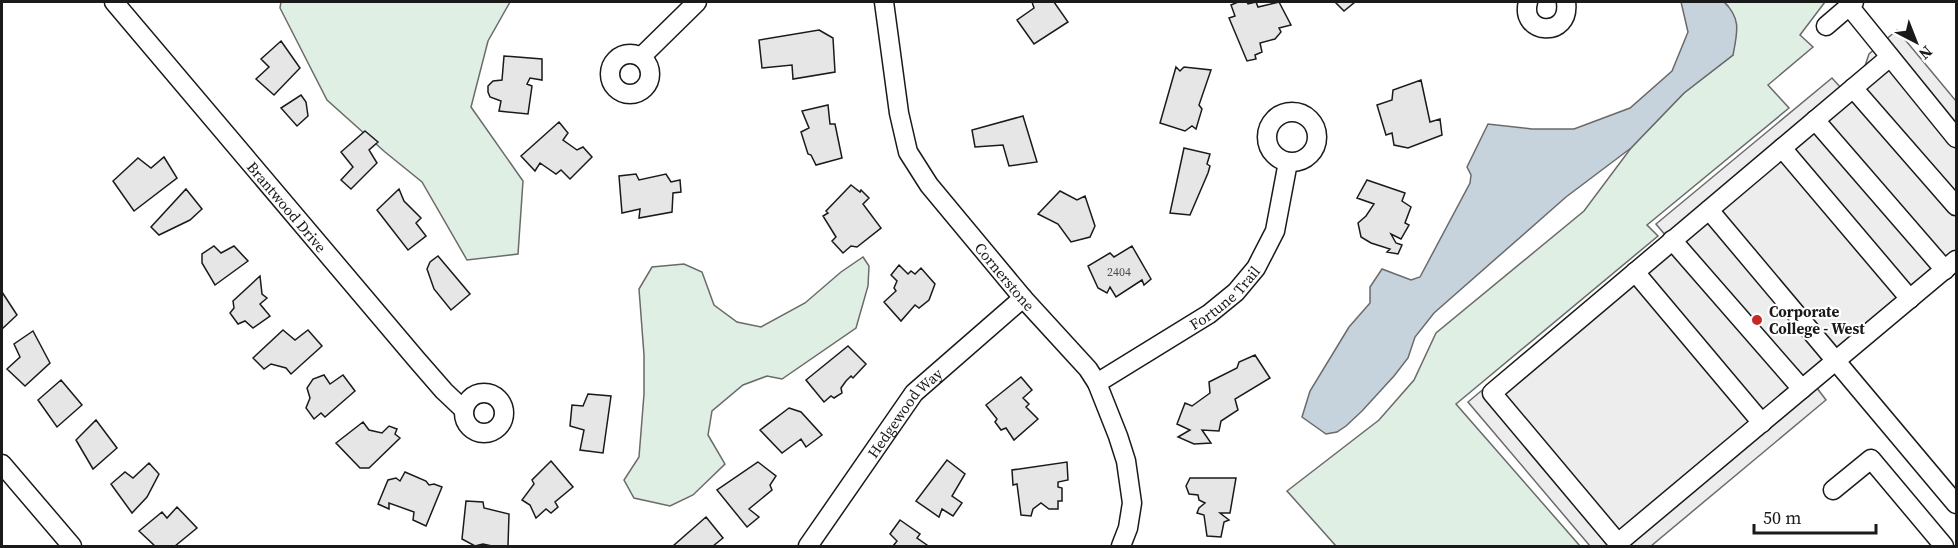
<svg xmlns="http://www.w3.org/2000/svg" width="1958" height="548" font-family="'Source Serif 4',serif">
	<style>
		.green { fill: #e0efe3; stroke: #6a6a6a; stroke-width: 1.5 }
		.parking { fill: #ededed; stroke: #6a6a6a; stroke-width: 1.5 }
		.water { fill: #c6d2dc; stroke: #6a6a6a; stroke-width: 1.5 }
		.building { fill: #e6e6e6; stroke: #1a1a1a; stroke-width: 1.5 }
		.lines { fill: none; stroke-linecap: round; stroke-linejoin: round }
		.minor-casing { stroke: #1a1a1a; stroke-width: 21 }
		.minor { stroke: #fff; stroke-width: 18 }
		.poi-dot { fill: #c62828; stroke: #fff; stroke-width: 2 }
		.labels { text-anchor: middle; dominant-baseline: central; stroke-width: 4.5; stroke-linejoin: round; paint-order: stroke }
		.number-label { font-size: 12px; fill: #4d4d4d }
		.street-label { font-size: 15px; fill: #1a1a1a; stroke: #fff }
		.poi-label { font-size: 15px; font-weight: bold; fill: #1a1a1a; stroke: #fff; text-anchor: start }
	</style>
	<rect width="100%" height="100%" fill="#fff"/>
	<!-- green -->
	<path class="green" d="M281,2H510L488,41L471,107L523,181L518,254L467,260L422,182L385,152L327,100L280,8Z
		M1724,2H1825L1800,35L1813,47L1768,85L1789,108L1647,225L1658,236L1456,404L1580,546H1336L1287,491L1379,420L1414,380L1436,333L1584,211L1631,148L1684,93L1733,55L1728,6Z
		M863,257L869,266L868,286L856,328L782,379L767,376L743,385L712,411L708,435L725,464L693,495L670,506L634,498L624,480L639,457L644,394V355L639,289L652,267L684,264L702,272L714,305L737,322L761,327L805,303L841,272Z"/>
	<!-- parking -->
	<path class="parking" d="M1897,30L1956,101V270L1817,388L1826,400L1651,546H1590L1468,402L1666,236L1656,224L1832,78L1841,88L1864,69L1869,54Z"/>
	<!-- water -->
	<path class="water" d="M1681,2H1724C1742,19 1737,33 1733,55L1684,93L1631,148L1566,197L1434,313L1415,337L1408,358L1394,376L1362,411L1346,426L1337,432L1326,434L1302,417L1310,391L1349,327L1370,303V287L1382,269L1411,280L1420,277L1470,183L1471,175L1467,167L1488,124L1532,129H1574L1630,108L1672,71L1688,32Z"/>
	<!-- building -->
	<path class="building" d="M1032,2H1054L1068,22L1034,44L1017,20L1034,8Z
		M1238,2H1247L1248,4L1256,2L1258,7L1279,2L1291,25L1279,28L1281,32L1275,39L1260,43L1262,52L1255,55L1256,59L1247,61L1229,18L1235,16L1231,5Z
		M1335,2H1355L1344,11Z
		M819,30L833,38L835,72L793,79L792,65L762,68L759,40Z
		M281,41L300,68L274,95L256,79L269,67L261,59Z
		M504,56L542,59V80L530,78L527,84L532,86L528,114L499,111L501,101L490,97L488,92V86L493,81L502,80Z
		M1176,67L1180,71L1184,67L1211,70L1199,105L1202,109L1196,129L1192,126L1185,131L1160,123Z
		M1421,80L1430,122L1440,119L1442,135L1408,148L1394,145L1392,133L1386,135L1377,105L1392,100L1393,90Z
		M301,95L306,102L308,116L297,126L281,108Z
		M828,105L830,124H835L842,158L816,165L811,155L808,154L801,132L809,128L802,111Z
		M1023,116L1037,162L1009,166L1003,145L975,147L972,130Z
		M559,122L568,133L563,140L577,150L583,147L592,157L570,179L561,170L556,174L540,163L535,171L521,156Z
		M365,131L378,142L369,150L377,163L351,189L341,180L353,167L341,152Z
		M1184,148L1210,154L1207,164L1210,166L1208,173L1190,215L1170,213Z
		M164,157L177,178L134,211L113,181L138,158L151,168Z
		M636,174L639,180L666,174L671,182L680,180L681,192L673,193L672,212L639,218L640,209L622,213L619,176Z
		M1367,180L1405,193L1402,201L1411,207L1405,223L1409,225L1401,239L1391,234L1396,243L1402,245L1398,254L1387,252L1390,249L1371,243L1361,237L1358,223L1366,216L1374,204L1357,198Z
		M851,185L860,192L861,190L869,198L863,204L881,228L857,247L851,246L843,253L832,241L836,237L823,216L828,213L826,211Z
		M186,189L202,209L190,220L159,235L151,227Z
		M399,189L404,201L421,218L416,223L426,236L408,250L377,210Z
		M1060,191L1077,200L1085,196L1095,226L1090,237L1071,242L1058,224L1038,214Z
		M214,246L221,253L234,246L248,261L215,285L202,263V254Z
		M1132,246L1151,279L1144,285L1142,280L1116,297L1110,287L1107,293L1098,288L1088,266L1110,253L1114,257Z
		M438,256L470,294L451,310L434,289L427,269L430,262Z
		M899,265L908,274L911,271L915,274L921,268L935,284L929,300L919,308L915,305L901,321L884,302L896,291L894,288L897,281L891,275Z
		M260,276L262,294L267,298L260,304L270,316L253,328L245,321L238,324L230,313L234,308L233,301Z
		M2,292L17,315L2,329Z
		M283,330L295,340L308,330L322,346L291,374L286,368L271,364L264,369L253,358Z
		M33,331L50,363L25,386L7,369L20,357L14,344Z
		M848,346L866,364L853,378L851,376L846,381L841,388L842,393L834,398L831,396L824,402L806,380Z
		M1255,355L1270,378L1235,399L1238,410L1221,421L1219,431L1202,430L1211,443L1194,444L1178,437L1190,430L1177,424L1185,403L1192,406L1210,393L1209,382L1237,368L1239,362Z
		M324,375L330,384L343,375L355,391L325,417L321,413L314,419L306,408L310,398L307,388L313,379Z
		M1021,377L1032,390L1023,398L1029,404L1026,407L1038,419L1014,440L1006,428L1001,430L995,422L997,419L986,405Z
		M61,380L82,405L57,427L38,400Z
		M588,394L611,396L603,453L580,450L584,430L570,426L572,405L583,406Z
		M789,408L801,412L822,435L806,447L801,439L782,453L760,430Z
		M96,420L117,448L93,469L76,440Z
		M363,422L369,430L382,433L389,426L397,429L395,434L400,438L369,468H360L336,443Z
		M947,460L965,474L952,496L962,503L953,516L942,509L939,517L916,501Z
		M551,461L573,487L555,502L558,507L551,513L546,509L536,518L530,505L522,500L534,484L532,480Z
		M758,462L776,476L770,485L772,490L749,509L759,517L747,527L717,490Z
		M1067,462L1068,480L1058,482V487L1062,488V501H1058V509H1049L1041,503L1033,509L1031,516L1021,515L1017,484L1013,485L1012,470Z
		M149,463L159,474L147,497L132,513L111,484L125,472L133,478Z
		M405,472L426,481L429,485L434,484L442,487L426,526L413,520L414,512L389,503V509L378,504L388,480L396,478L400,481Z
		M1190,478H1236L1230,513H1220L1229,520L1224,522L1221,537L1207,536L1204,515L1197,513L1199,508L1205,503L1199,500L1198,495L1189,494L1186,486Z
		M466,501L483,502L484,508L509,514L508,546H492L483,544L475,546L462,539Z
		M177,507L197,528L175,546H155L139,531L162,512L167,518Z
		M706,517L723,538L713,546H673Z
		M900,520L920,534L917,538L927,545L926,546H893L897,541L890,534Z"/>
	<g class="lines">
		<!-- minor casing -->
		<g class="minor-casing">
			<g id="minor">
				<path id="s1" d="M114,2L417,360L444,391L463,409"/>
				<path id="s2" d="M884,2L899,113L908,152L929,185L1023,298L1088,369L1097,383L1118,436L1126,461L1132,503L1128,528L1121,546"/>
				<path d="M1528,2C1519,35 1571,39 1566,2"/>
				<path d="M1849,6L1956,138"/>
				<path d="M1826,26L1854,2"/>
				<circle cx="630" cy="74" r="20"/>
				<path d="M641,57L697,2"/>
				<path d="M1890,57L1492,393L1618,543L1956,260"/>
				<path d="M1853,88L1956,206"/>
				<circle cx="1292" cy="137" r="25"/>
				<path d="M1815,120L1945,270"/>
				<path d="M1782,148L1910,299"/>
				<path d="M1709,210L1956,504"/>
				<path d="M1672,240L1802,389"/>
				<path d="M1635,272L1762,423"/>
				<path id="s3" d="M1097,383L1209,314L1236,292L1256,268L1275,231L1288,162"/>
				<circle cx="484" cy="413" r="20"/>
				<path d="M2,464L72,546"/>
				<path d="M1833,490L1871,459L1944,546"/>
				<path id="s4" d="M808,546L914,393L1023,298"/>
			</g>
		</g>
		<!-- minor -->
		<use href="#minor" class="minor"/>
	</g>
	<!-- markers -->
	<circle class="poi-dot" cx="1757" cy="320" r="6"/>
	<g class="labels">
		<!-- number labels -->
		<g class="number-label">
			<text x="1119" y="272">2404</text>
		</g>
		<!-- street labels -->
		<g class="street-label">
			<text stroke="none"><textPath href="#s1" startOffset="268">Brantwood Drive</textPath></text>
			<text stroke="none"><textPath href="#s2" startOffset="310">Cornerstone</textPath></text>
			<text stroke="none"><textPath href="#s3" startOffset="154">Fortune Trail</textPath></text>
			<text stroke="none"><textPath href="#s4" startOffset="165">Hedgewood Way</textPath></text>
		</g>
		<!-- poi labels -->
		<g class="poi-label">
			<text x="1769" y="311">Corporate<tspan x="1769" dy="17">College - West</tspan></text>
		</g>
	</g>
	<!-- border -->
	<rect width="1958" height="548" fill="none" stroke="#1a1a1a" stroke-width="6"/>
	<!-- north arrow -->
	<g transform="translate(1916 42) rotate(138)" stroke="#ffffff" stroke-width="4.5" paint-order="stroke">
	<path d="M0-4.5L10 22L0 15L-10 22Z" fill="#1a1a1a"/>
	<text y="-9" font-size="16" font-weight="bold" text-anchor="middle" fill="#1a1a1a">N</text>
	</g>
	<!-- scale -->
	<path d="M1754 524v9h122v-9" fill="none" stroke="#1a1a1a" stroke-width="3"/>
	<text x="1763" y="524" font-size="18" fill="#1a1a1a" stroke="#ffffff" stroke-width="4.5" paint-order="stroke">50 m</text>
</svg>
